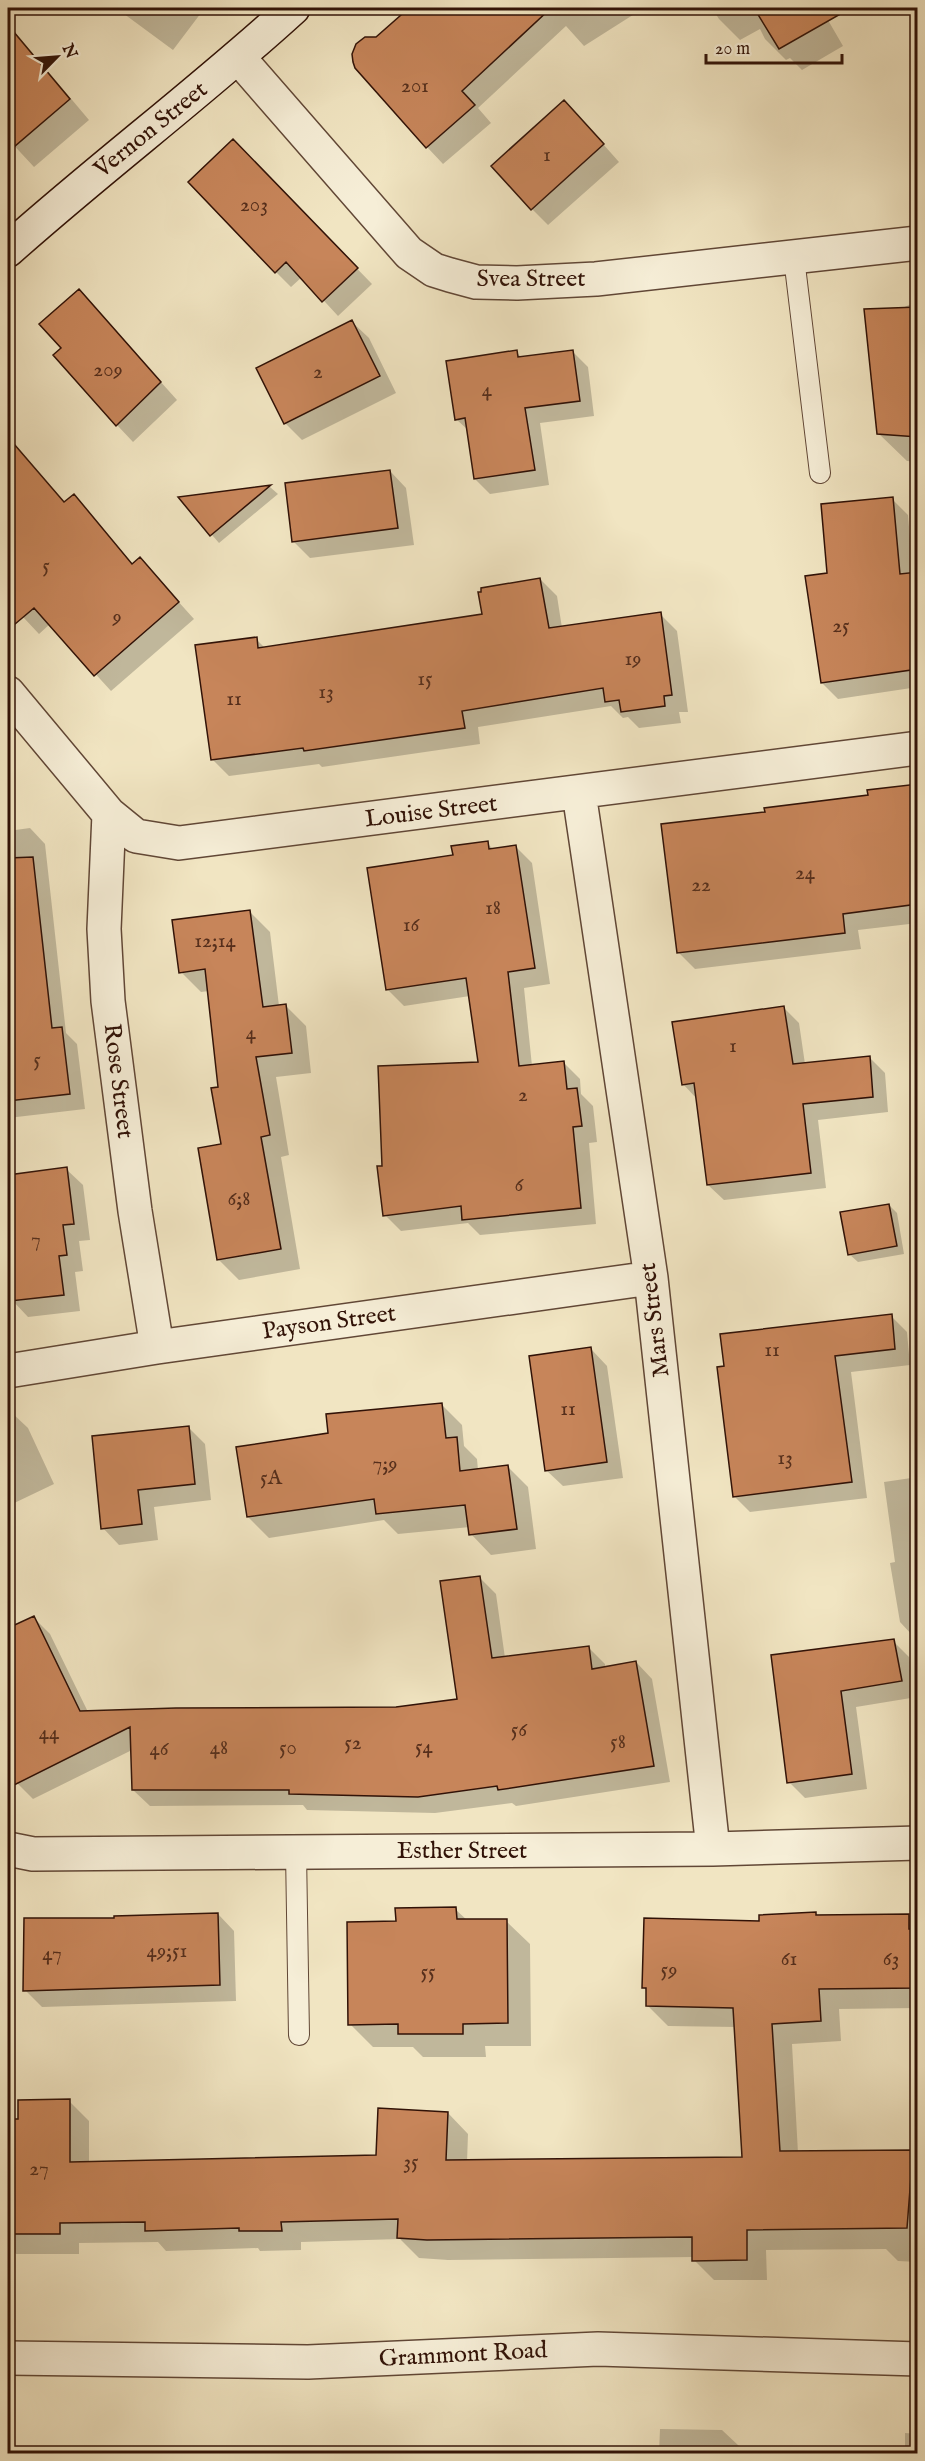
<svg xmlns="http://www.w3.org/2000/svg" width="925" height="2461" font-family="'IM FELL English',serif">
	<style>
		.shadow { fill: #0003 }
		.building { fill: #c7855a; stroke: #311207; stroke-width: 1.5 }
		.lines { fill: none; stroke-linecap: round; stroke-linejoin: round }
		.lane-casing { stroke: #614736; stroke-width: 22 }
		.street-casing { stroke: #614736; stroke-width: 36 }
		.secondary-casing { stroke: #311207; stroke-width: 36 }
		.lane { stroke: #f6eed7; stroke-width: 20 }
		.street { stroke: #f6eed7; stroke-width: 33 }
		.secondary { stroke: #f6eed7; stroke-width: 33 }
		.labels { text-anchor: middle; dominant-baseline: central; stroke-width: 4.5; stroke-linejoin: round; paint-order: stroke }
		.number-label { font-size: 21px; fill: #562f1c }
		.street-label { font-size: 24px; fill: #311207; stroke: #f6eed7 }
	</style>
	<rect width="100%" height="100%" fill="#f1e5c2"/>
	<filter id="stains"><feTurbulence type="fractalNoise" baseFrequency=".00333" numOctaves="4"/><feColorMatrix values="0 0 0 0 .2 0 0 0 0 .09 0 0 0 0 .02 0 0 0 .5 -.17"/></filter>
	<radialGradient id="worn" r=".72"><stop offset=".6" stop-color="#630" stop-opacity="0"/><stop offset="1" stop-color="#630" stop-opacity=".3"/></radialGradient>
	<!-- shadow -->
	<path class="shadow" d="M116,8H203L204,9L173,50Z
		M421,8H632L636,13L584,46L566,26L478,108L491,123L443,164L427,147L377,38L403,24Z
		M712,8H821L843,46L802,70L790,58L786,60L765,39L760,29L740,40L719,19Z
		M8,24L89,120L34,167L8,139Z
		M580,118L619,162L548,225L532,209Z
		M248,156L372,284L338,316L302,277L291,287L276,272Z
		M79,291L177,400L133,442L117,425L63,348Z
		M918,301V462L907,461L878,433L900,309Z
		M352,322L369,338L396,393L302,440L285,423Z
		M516,352L522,358L573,352L588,367L594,416L540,423L549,485L490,494L475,479L468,430L456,419Z
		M8,437L65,503L73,496L133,564L140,559L194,619L111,691L50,624L39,634L8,601Z
		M390,471L406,488L414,545L310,558L293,541Z
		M270,487L278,494L219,543L181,499Z
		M892,499L908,515L913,574H918V687L838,699L822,683L828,574Z
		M540,579L557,596L562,628L660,614L677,631L688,712H679L681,723L639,728L628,717L623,718L611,706L478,727L480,744L322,767L319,764L229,776L212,759L256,639L266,649L483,616Z
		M918,785V923L858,930L861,949L695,969L678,952L766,813L870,797Z
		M30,828L45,844L66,1033L77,1044L85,1109L8,1118V831Z
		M487,843L494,850L515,846L532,863L550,984L524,988L532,1066L563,1062L580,1079L581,1094L593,1106L597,1142L589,1143L596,1224L480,1235L468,1223L401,1231L385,1215L384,1167L480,1063L470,996L404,1006L387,989L454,856Z
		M250,912L270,932L279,1006H286L306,1026L311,1073L276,1077L289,1155L281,1157L300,1269L239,1280L219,1260L199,1149L223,1145L219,1088L209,991L201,992L181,972Z
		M783,1007L799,1023L805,1064L869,1057L885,1073L888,1112L818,1120L826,1188L724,1200L708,1185L697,1099L683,1084Z
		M66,1169L83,1185L90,1240L79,1241L83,1271L75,1272L80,1311L28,1317L12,1300L8,1268V1176Z
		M889,1205L897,1213L904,1254L858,1262L849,1254Z
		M891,1316L907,1332L910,1365L851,1372L867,1498L750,1512L735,1497L718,1368Z
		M591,1349L607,1366L623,1478L563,1486L546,1470Z
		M441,1404L462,1425L464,1446L477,1459L478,1470L507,1466L528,1487L536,1549L491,1555L471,1534L470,1527L398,1534L384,1520L269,1538L248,1517L330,1434Z
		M11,1412L28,1428L54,1484L8,1506V1414Z
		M188,1427L205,1444L211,1500L154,1507L158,1540L119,1545L103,1528Z
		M918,1477V1635L913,1636L900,1622L890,1563L895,1562L884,1482Z
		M479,1577L496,1594L505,1658L588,1647L605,1664V1668L636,1662L652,1679L670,1782L516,1806L512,1803L435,1813L307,1810L303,1805L150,1806L133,1790L132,1750L33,1799L17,1783L8,1764V1629L33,1617L50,1634L88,1712L397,1709L458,1701Z
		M893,1641L909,1657L917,1697L856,1707L867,1789L805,1798L789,1782L772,1657Z
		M455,1909L468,1921H506L530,1944L531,2046H485L486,2057H423L413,2047H373L350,2024L397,1923Z
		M218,1914L234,1931L236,2001L42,2007L25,1990L116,1920Z
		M816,1914L818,1916H918V2008L839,2009L841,2041L792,2044L798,2153L915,2151L918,2110V2262L898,2261L886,2249L766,2250L767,2280H714L694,2260V2257L448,2260L419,2258L400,2239L301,2242V2250L260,2251L258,2248L166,2251L158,2242L79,2243V2254H16L8,2245V2121L19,2120L69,2101L89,2121V2163L378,2156L448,2113L468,2134L467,2162L743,2159L736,2027L668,2026L648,2006V1992L644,1988L761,1922Z
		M660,2429L722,2430L739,2446L738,2454H659Z
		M905,2433L918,2434V2454H905Z
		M156,2449H284L288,2454H156Z"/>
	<!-- building -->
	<path class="building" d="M409,8H551L462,91L475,105L426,148L355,68L353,62L352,54L356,44L365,37H376Z
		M754,8H851L779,49Z
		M8,25L70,99L8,152Z
		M564,100L604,144L531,210L491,166Z
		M233,139L358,268L322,302L286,262L275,273L188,182Z
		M79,289L161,382L116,426L53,355L61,348L39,324Z
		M918,307V437L877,434L864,309Z
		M352,320L380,376L284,424L256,368Z
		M517,350L518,357L573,350L580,401L525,408L535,470L474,479L465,418L455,420L446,361Z
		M8,437L64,502L74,494L132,564L140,557L179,602L94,676L34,608L8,630Z
		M390,470L398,528L292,542L285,483Z
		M271,485L210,536L178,497Z
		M893,497L900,574L918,572V669L821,683L805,576L827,573L821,504Z
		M540,578L549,628L661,612L672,695L664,696L665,706L621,712L619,700L605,702L603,688L462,711L465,728L304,751L303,748L211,760L195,645L257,637L258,648L482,614L478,592H481V588Z
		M918,784V904L843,914L845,933L677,953L661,824L765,812L764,808L868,795L867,790Z
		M488,841L489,849L516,845L535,968L508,972L519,1066L564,1061L567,1089L577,1088L582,1126L573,1127L581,1208L462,1220L461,1206L383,1216L377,1166H382L378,1066L478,1062L466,978L386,990L367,868L453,855L451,846Z
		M33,857L52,1028L62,1027L70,1094L8,1101V858Z
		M250,910L263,1007L286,1004L292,1053L256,1057L270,1135L261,1137L281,1249L217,1260L198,1148L221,1144L211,1088L218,1087L205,969L179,973L172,920Z
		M784,1006L793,1064L870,1056L873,1097L803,1104L811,1173L707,1185L694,1083L682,1085L672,1022Z
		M67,1167L74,1224L63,1225L67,1255L59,1256L64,1295L10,1301L8,1280V1175Z
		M889,1204L897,1246L848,1255L840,1212Z
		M892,1314L895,1349L835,1356L852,1482L733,1497L717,1367L724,1366L720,1334Z
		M591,1347L607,1462L545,1471L529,1356Z
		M442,1403L446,1438L457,1437L460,1471L508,1465L517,1529L469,1535L465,1505L376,1514L374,1499L247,1517L236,1447L328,1433L326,1414Z
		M189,1426L195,1484L138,1490L142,1524L101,1529L92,1436Z
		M480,1576L492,1658L589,1646L592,1669L636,1661L654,1766L498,1790L497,1786L418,1797L289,1794V1790H132L130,1727L8,1788V1628L34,1616L80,1711L176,1708L396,1707L457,1699L440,1581Z
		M894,1639L902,1681L841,1691L852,1774L787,1783L771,1655Z
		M456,1907L457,1919H507L508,2023L463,2024V2034H398V2024L348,2025L347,1922L396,1921L395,1908Z
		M816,1912V1915L909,1914V1929H918V1988L819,1989L821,2021L772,2024L780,2151L913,2150L907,2228L747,2230V2260L692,2261V2237L427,2240L397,2238L398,2219L281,2222L282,2231H239V2228L145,2231V2222L60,2223V2234H8V2119H18V2100L70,2099V2162L376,2155L378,2108L448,2112L446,2160L742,2157L733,2008L646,2006V1988H642L644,1918L759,1921V1915Z
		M218,1913L220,1985L23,1991L24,1918H114V1916Z"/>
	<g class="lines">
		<!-- lane casing -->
		<g class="lane-casing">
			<path id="lane" d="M794,258L820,473
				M296,1852L299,2035"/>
		</g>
		<!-- street casing -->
		<g class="street-casing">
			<path id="street" d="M238,57L409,253L434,270L450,275L476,282L517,283L596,279L918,243
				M8,693L109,814L136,836L179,843L918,748
				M579,793L651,1278L713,1849
				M109,814L104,929L108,1001L135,1211L157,1347
				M8,1371L157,1347L651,1278
				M8,1849L33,1854L713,1849L918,1843
				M8,2358L308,2362L598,2349L918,2359"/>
		</g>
		<!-- secondary casing -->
		<g class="secondary-casing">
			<path id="secondary" d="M8,250C101,167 201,92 293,8"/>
		</g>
		<!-- lane -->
		<use href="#lane" class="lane"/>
		<!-- street -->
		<use href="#street" class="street"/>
		<!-- secondary -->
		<use href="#secondary" class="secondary"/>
	</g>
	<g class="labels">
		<!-- number labels -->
		<g class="number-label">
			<text x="415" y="86">201</text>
			<text x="547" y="155">1</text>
			<text x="254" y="205">203</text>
			<text x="108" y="370">209</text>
			<text x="318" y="372">2</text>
			<text x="487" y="390">4</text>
			<text x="46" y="566">5</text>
			<text x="117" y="617">9</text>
			<text x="841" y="626">25</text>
			<text x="633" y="659">19</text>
			<text x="425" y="679">15</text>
			<text x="326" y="692">13</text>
			<text x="234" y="699">11</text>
			<text x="805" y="873">24</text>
			<text x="701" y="885">22</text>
			<text x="493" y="908">18</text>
			<text x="411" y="925">16</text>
			<text x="215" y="941">12;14</text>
			<text x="251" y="1033">4</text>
			<text x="733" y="1046">1</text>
			<text x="37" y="1060">5</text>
			<text x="523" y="1095">2</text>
			<text x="519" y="1185">6</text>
			<text x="239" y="1199">6;8</text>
			<text x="36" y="1240">7</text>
			<text x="772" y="1350">11</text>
			<text x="568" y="1409">11</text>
			<text x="785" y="1458">13</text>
			<text x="385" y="1464">7;9</text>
			<text x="271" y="1478">5A</text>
			<text x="519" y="1730">56</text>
			<text x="49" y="1733">44</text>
			<text x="618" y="1742">58</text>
			<text x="353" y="1743">52</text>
			<text x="424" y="1747">54</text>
			<text x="219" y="1748">48</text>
			<text x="288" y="1748">50</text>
			<text x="159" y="1749">46</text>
			<text x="167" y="1951">49;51</text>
			<text x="52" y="1954">47</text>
			<text x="789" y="1959">61</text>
			<text x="891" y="1959">63</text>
			<text x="669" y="1970">59</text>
			<text x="428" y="1972">55</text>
			<text x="411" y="2162">35</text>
			<text x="39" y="2169">27</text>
		</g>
		<!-- street labels -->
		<g class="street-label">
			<text transform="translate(151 130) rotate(-39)">Vernon Street</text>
			<text x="531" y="279">Svea Street</text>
			<text transform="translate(431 812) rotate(-7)">Louise Street</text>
			<text transform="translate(118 1081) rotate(83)">Rose Street</text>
			<text transform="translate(655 1320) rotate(-97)">Mars Street</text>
			<text transform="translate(329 1323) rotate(-8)">Payson Street</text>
			<text x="462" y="1851">Esther Street</text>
			<text transform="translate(463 2355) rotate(-3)">Grammont Road</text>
		</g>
	</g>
	<!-- margin -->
	<rect width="925" height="2461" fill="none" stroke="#f1e5c2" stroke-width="30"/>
	<rect x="9" y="9" width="907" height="2443" fill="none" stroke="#311207" stroke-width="3"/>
	<rect x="15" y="15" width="895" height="2431" fill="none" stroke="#311207" stroke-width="1.5"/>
	<!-- north arrow -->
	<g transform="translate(57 57) rotate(65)" stroke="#f6eed7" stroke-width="4.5" paint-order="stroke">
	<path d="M0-4.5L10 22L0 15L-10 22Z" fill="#311207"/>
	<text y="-9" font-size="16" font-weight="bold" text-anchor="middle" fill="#311207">N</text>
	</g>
	<!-- scale -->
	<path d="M706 54v9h136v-9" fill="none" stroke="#311207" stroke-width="3"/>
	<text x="715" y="54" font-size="18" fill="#311207" stroke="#f6eed7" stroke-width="4.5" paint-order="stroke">20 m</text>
	<rect width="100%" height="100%" filter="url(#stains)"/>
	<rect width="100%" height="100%" fill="url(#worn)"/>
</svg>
